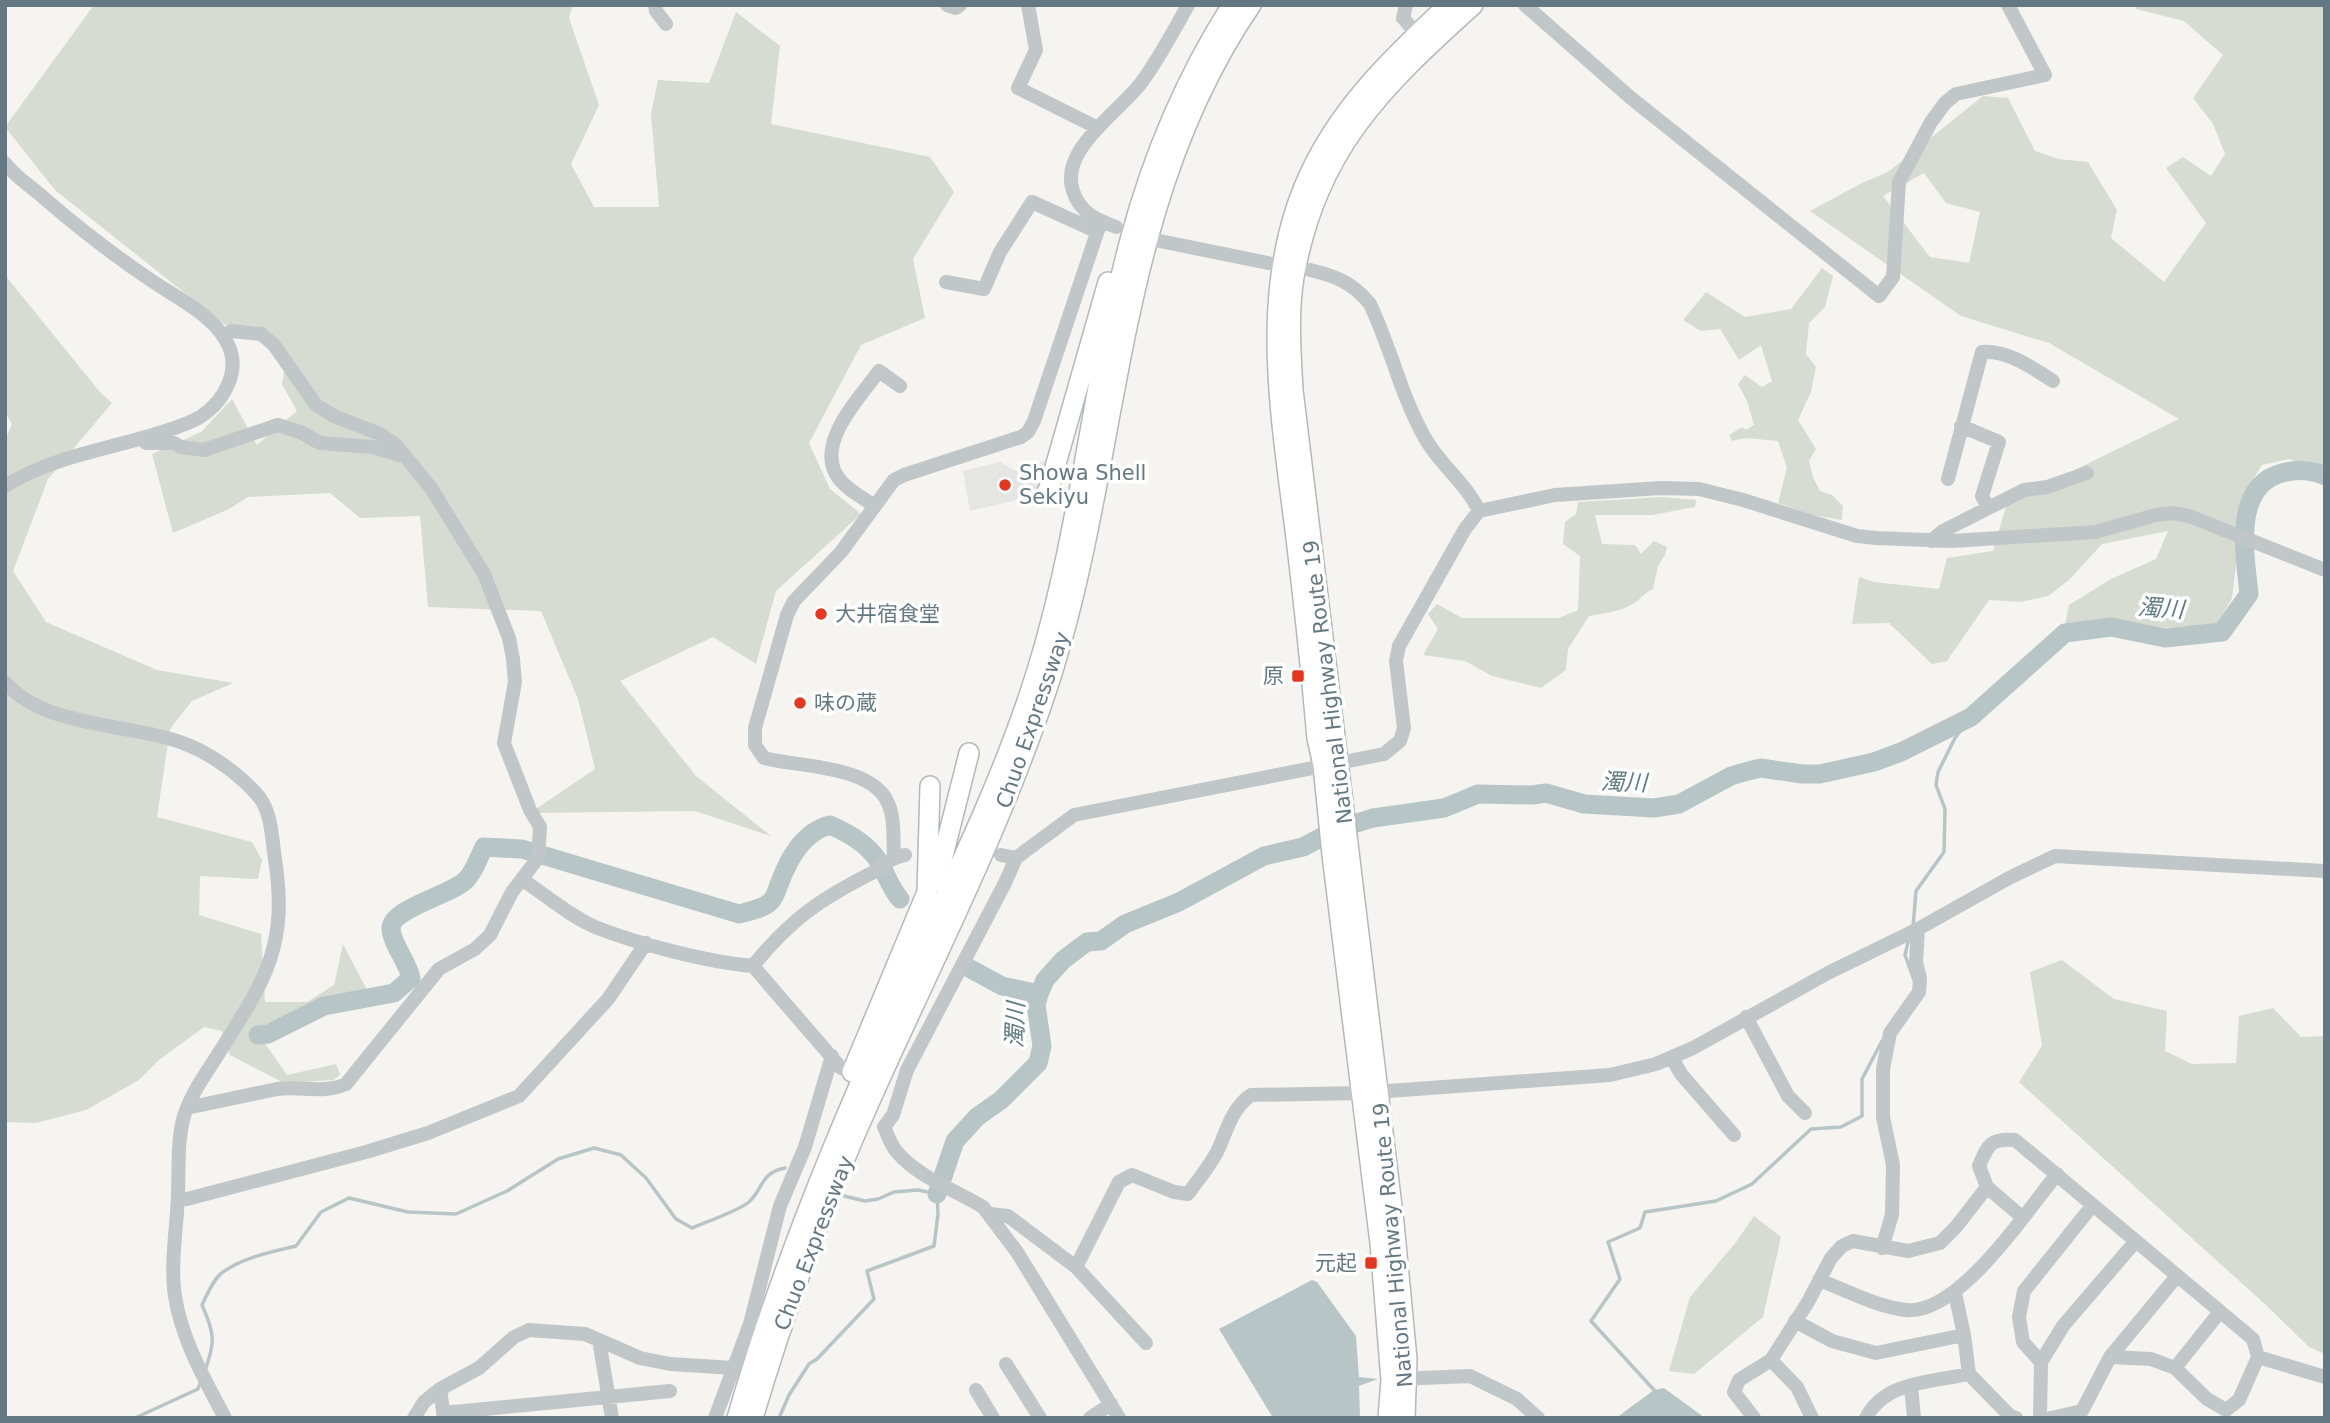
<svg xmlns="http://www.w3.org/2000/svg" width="2330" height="1423" font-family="'DejaVu Sans','Noto Sans JP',sans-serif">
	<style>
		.built { fill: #e5e6e4 }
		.green { fill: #d6dcd1; fill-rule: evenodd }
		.water { fill: #b7c5c7 }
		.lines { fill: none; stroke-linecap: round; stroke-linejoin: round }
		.stream { stroke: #b7c5c7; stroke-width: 3.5 }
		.river { stroke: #b7c5c7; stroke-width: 19 }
		.highway-casing { stroke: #b4b8ba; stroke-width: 22 }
		.minor { stroke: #c1c6c8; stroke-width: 14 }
		.highway { stroke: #fff; stroke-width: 19 }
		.poi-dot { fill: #e53620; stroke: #fff; stroke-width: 2.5 }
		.labels { text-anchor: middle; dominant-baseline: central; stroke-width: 7; stroke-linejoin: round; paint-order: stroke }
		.poi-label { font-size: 21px; fill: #637882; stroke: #fff; text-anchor: start }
		.street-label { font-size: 21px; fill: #637882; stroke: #fff }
		.water-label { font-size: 23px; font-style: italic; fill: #5f7b7f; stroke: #fff }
	</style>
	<rect width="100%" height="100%" fill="#f5f4f0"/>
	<!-- built -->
	<path class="built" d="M1045,460H1052L1041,490L1030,497L970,511L963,471L1000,462L1014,470L1027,471Z"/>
	<!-- green -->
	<path class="green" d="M94,5H573L569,18L599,105L571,164L594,207H659L651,114L658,80L709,83L736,12L780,46L771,124L930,157L954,192L913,259L925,318L861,345L809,443L830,489L861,514L776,591L756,664L713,637L620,681L696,776L771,836L695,811L530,813L595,769L578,699L541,611L428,607L420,516L360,518L330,493L248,497L229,509L173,533L152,454L201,432L232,399L257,445L297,411L282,384L287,353L256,326L225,325L55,190L5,127Z
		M2135,5H2325V473L2289,459L2262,465L2245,491L2232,598L2217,625L2158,628L2065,624L2069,605L2111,579L2156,559L2168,531L2102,544L2069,580L2048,596L2020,602L1989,600L1947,661L1932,664L1889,623L1852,624L1859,577L1874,582L1939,589L1947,558L1993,551L2007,503L2179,419L2049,343L1961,316L1810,211L1862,183L1888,172L1983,96L2008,98L2035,151L2059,159L2088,162L2117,210L2111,238L2164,282L2206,223L2166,168L2183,157L2211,176L2225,154L2213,124L2193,98L2223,55L2184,21L2136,9ZM1924,173L1946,203L1980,212L1969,263L1930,257L1883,196Z
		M1822,268L1833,276L1825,307L1809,323L1806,354L1816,367L1811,392L1798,420L1816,449L1809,461L1813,477L1820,491L1832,495L1843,506L1842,520L1813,515L1778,503L1787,468L1778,441L1746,438L1732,441L1729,435L1742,427L1746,430L1754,425L1747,401L1738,384L1745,375L1762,387L1772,381L1761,345L1739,360L1720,329L1701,331L1683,320L1706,292L1745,317L1791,309Z
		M5,275L99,391L112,403L48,479L13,571L46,622L157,670L233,683L192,701L170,729L157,817L252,842L262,860L258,879L200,876L199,915L261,934L265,1002H307L334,985L343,944L368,992L321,1002L255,1029L287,1075L336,1064L340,1074L334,1080L284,1083L230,1055L222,1031L204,1027L159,1060L139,1080L86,1110L36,1123L5,1122V440L12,424L5,412Z
		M1663,497L1696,500L1695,507L1652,515H1595L1602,544L1635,545L1641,554L1654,541L1667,547L1665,555L1658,566L1653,589C1644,593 1641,599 1634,603C1621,612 1604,613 1589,616L1568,649L1566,670L1541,688L1492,676L1465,661L1423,655L1438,629L1428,614L1437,604L1462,618H1559L1578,610L1580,556L1563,544L1565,522L1576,514L1578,502Z
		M2062,960L2114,999L2167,1011L2165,1051L2192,1064L2236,1063L2239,1016L2273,1008L2301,1037L2325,1036V1354L2309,1347L2267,1306L2019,1082L2042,1046L2030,972Z
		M1754,1216L1781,1237L1763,1317L1694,1374L1669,1371L1690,1297L1736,1242Z"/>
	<!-- water -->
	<path class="water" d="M1312,1280L1317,1282L1356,1336L1359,1377L1378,1379L1359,1386L1360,1418H1273L1219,1329Z
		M1664,1388L1705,1418H1616L1654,1390Z"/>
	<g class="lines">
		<!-- stream -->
		<path class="stream" d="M1913,927L1916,891L1944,852L1945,809L1936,785L1938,772L1955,738L1971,717
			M1909,938L1905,955L1914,980
			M205,1370C216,1342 214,1332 202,1305C207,1295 213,1279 223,1272C244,1257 272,1252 296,1246L321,1212L349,1198L408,1212L456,1214L507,1191L558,1159L594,1148L621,1155L646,1178L676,1219L692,1228C706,1222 738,1211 749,1202C764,1188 760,1173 785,1168
			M1654,1390L1591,1321L1620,1279L1608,1242L1640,1228L1645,1212L1716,1201L1752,1184L1811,1129L1841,1127L1862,1116V1079L1882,1041
			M135,1418L198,1389L201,1380
			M779,1418L789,1395L809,1364L817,1359L874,1299L867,1271L934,1246L938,1214L937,1194L918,1190L894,1192L878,1199L865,1201L844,1196"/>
		<!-- river -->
		<path class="river" d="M967,967L1002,986L1039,994
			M258,1035L268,1034L324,1006L394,993L411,978C408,962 391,943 391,928C392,908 451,895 466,880C474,872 479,857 484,847L522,849L739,914C748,911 763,909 770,902C776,897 777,888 780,882C789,858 803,832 830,825C846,832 867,844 877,859C886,872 889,886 900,899
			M937,1194L955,1141L977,1117L1001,1100L1038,1063L1042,1046L1036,1005L1039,994L1045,980L1063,960L1087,942L1101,941L1125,924L1179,902L1264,856L1303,847L1337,829L1373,818L1444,808L1478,794L1532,795L1546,793L1584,804L1654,808L1679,804L1731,776L1748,771L1761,768L1802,774H1820L1874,762L1901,752L1971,717L2065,633L2111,627L2165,638L2222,632L2249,594C2245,555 2232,486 2282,473C2297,469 2310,469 2325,476"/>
		<!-- highway casing -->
		<g class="highway-casing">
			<path id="highway" d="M1045,496L1049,488L1108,282
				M930,885L943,856L969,753
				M852,1072L927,892L930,786
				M737,1418C777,1280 831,1146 890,1016C940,905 996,798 1033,683C1080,538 1091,386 1130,240C1152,158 1186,77 1232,5
				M753,1418C786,1307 826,1197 874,1092C934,958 1001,828 1047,689C1123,461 1110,211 1251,5
				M1388,1418L1391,1380L1380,1243L1332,855L1323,765L1317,738C1311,671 1304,604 1296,538C1281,415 1255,283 1313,167C1345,102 1396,54 1448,5
				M1405,1418L1407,1359L1394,1223L1293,390C1291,353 1288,314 1294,277C1317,149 1381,88 1473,5"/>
		</g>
		<!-- minor -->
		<path class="minor" d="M655,5L656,11L666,24
			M947,5L956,8L960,5
			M1028,5L1036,50L1018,88L1098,128
			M1406,5L1403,18L1417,34
			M1525,5L1631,98L1879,296L1893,277L1899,182L1931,122L1945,103L1956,94L2045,75L2008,5
			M5,163C15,177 32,187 45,199C80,229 116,257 155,283C178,298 211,315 225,339C243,367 226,400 200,417C187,425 171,429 156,434C105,450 51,457 5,486
			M1116,227C1097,220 1080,213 1073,191C1059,150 1118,113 1141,83C1159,59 1173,32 1188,5
			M1160,241L1268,263
			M1310,270C1336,276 1353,283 1370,304C1391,348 1401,396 1425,438C1440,465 1466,483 1479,511
			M946,282L984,289L1000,252L1032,202L1096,231
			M1961,426L1999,442L1982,496L1988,508
			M143,439L146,443H174L181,447L204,450L278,425L300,432L320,443L373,447L403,456
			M1948,479L1982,352C2007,350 2033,368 2053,381
			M875,506C863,498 849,491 840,480C812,446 859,399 879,371L900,386
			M1931,541L1943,531L2024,490L2047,487L2087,473
			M5,682C47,730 132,722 188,745C213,755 243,777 260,798C272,815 272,840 275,859C289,949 263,983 217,1056C205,1075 191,1094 184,1116C177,1141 179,1169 178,1195C177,1227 170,1264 175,1296C181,1338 205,1380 225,1418
			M1001,855L1016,858L1074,815L1384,754L1400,741L1404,728L1396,661L1399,646L1465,529L1479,511L1555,495L1661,488L1699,489L1743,500L1857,536L1876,538L1952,541L2095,532L2156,515L2172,513L2189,516L2325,570
			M894,857C893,840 895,818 888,803C872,765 798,767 764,758L755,745V728L787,615L794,601L841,552L894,480L904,475L1021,437L1028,432L1034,421L1101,221
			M1016,858L1005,883L907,1070L893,1115L884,1127C888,1135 891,1146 897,1152C918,1177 955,1190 983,1207L1017,1252L1119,1418
			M523,880C545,895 570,916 595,927C638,944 707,962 753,966L841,1068
			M753,966C790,920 820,899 872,873C884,866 891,857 905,855
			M1746,1017L1788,1096L1805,1113
			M1672,1058L1681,1074L1734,1135
			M187,1108L277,1089C300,1086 324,1094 346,1084L439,969L475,949L490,935L512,892L538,858L540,827L530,810L504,743L515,682L513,659L509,638L484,574L431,488L396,445L380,434L336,417L316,405L274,345L261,334L231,331L224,337
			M1987,1187L2022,1217
			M178,1199H187L366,1152L428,1133L519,1096L608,999L646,943
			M990,1214L1008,1216L1076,1267L1146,1343
			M1882,1248L1892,1215L1893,1165L1883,1117V1069L1890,1033L1919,992L1920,978L1916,962L1918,929
			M1076,1267L1119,1182L1132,1175L1174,1192L1188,1194C1198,1180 1209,1167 1217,1152C1227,1131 1231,1109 1251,1095L1361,1093L1610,1075L1656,1064L1693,1048L1828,973L1918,929L2009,878L2055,856L2325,871
			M1819,1280C1846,1290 1877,1307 1906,1310C1959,1315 2026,1212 2057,1174
			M1955,1293L1964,1335L1969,1374L2010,1416L2016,1418
			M1795,1321L1832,1341L1876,1353L1964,1335
			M599,1340L612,1418
			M2258,1357L2325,1377
			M1771,1360L1797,1387L1812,1418
			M2041,1362L2023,1342L2019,1317L2024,1291L2092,1206
			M1006,1364L1040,1418
			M2175,1368L2219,1313
			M1398,1379L1470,1376L1517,1399L1538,1418
			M1911,1386L1914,1418
			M976,1390L993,1418
			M443,1413L670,1391
			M414,1418L424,1402L440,1389
			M444,1418L440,1389L479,1368L514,1337L529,1330L585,1334L640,1358L670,1364L734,1368
			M715,1418L750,1324L780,1206L805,1147L832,1056
			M1090,1418L1111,1404
			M1754,1418L1734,1392L1739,1380L1771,1360L1808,1302L1831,1258L1842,1246L1853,1241L1908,1251L1940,1243L1956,1227L1987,1187L1979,1166C1988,1145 1990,1138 2015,1140L2253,1339L2258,1357L2239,1400L2226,1410L2207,1399L2175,1368L2151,1359L2110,1357
			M1866,1418C1885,1381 1932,1382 1969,1374
			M2040,1418L2041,1362L2063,1326L2135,1242
			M2051,1418L2082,1411L2110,1357L2177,1276"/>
		<!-- highway -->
		<use href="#highway" class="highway"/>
	</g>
	<!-- markers -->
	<g class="poi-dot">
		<circle cx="1005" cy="485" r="7"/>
		<circle cx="821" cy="614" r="7"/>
		<rect x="1291" y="669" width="14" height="14" rx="3.5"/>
		<circle cx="800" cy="703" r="7"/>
		<rect x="1364" y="1256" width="14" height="14" rx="3.5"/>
	</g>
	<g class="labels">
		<!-- poi labels -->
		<g class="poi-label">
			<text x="1019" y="473">Showa Shell<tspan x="1019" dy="24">Sekiyu</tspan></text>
			<text x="835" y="614">大井宿食堂</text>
			<text x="1284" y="676" text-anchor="end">原</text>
			<text x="814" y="703">味の蔵</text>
			<text x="1357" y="1263" text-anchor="end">元起</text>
		</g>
		<!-- street labels -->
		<g class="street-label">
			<text transform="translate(1328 682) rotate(-97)">National Highway Route 19</text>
			<text transform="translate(1033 720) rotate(-71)">Chuo Expressway</text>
			<text transform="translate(814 1243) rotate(-69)">Chuo Expressway</text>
			<text transform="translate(1393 1245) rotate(-95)">National Highway Route 19</text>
		</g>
		<!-- water labels -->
		<g class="water-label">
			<text transform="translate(2161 608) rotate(4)">濁川</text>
			<text transform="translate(1624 782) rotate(2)">濁川</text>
			<text transform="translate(1015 1025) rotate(-88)">濁川</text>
		</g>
	</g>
	<!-- border -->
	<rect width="2330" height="1423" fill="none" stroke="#637882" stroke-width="14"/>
</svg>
